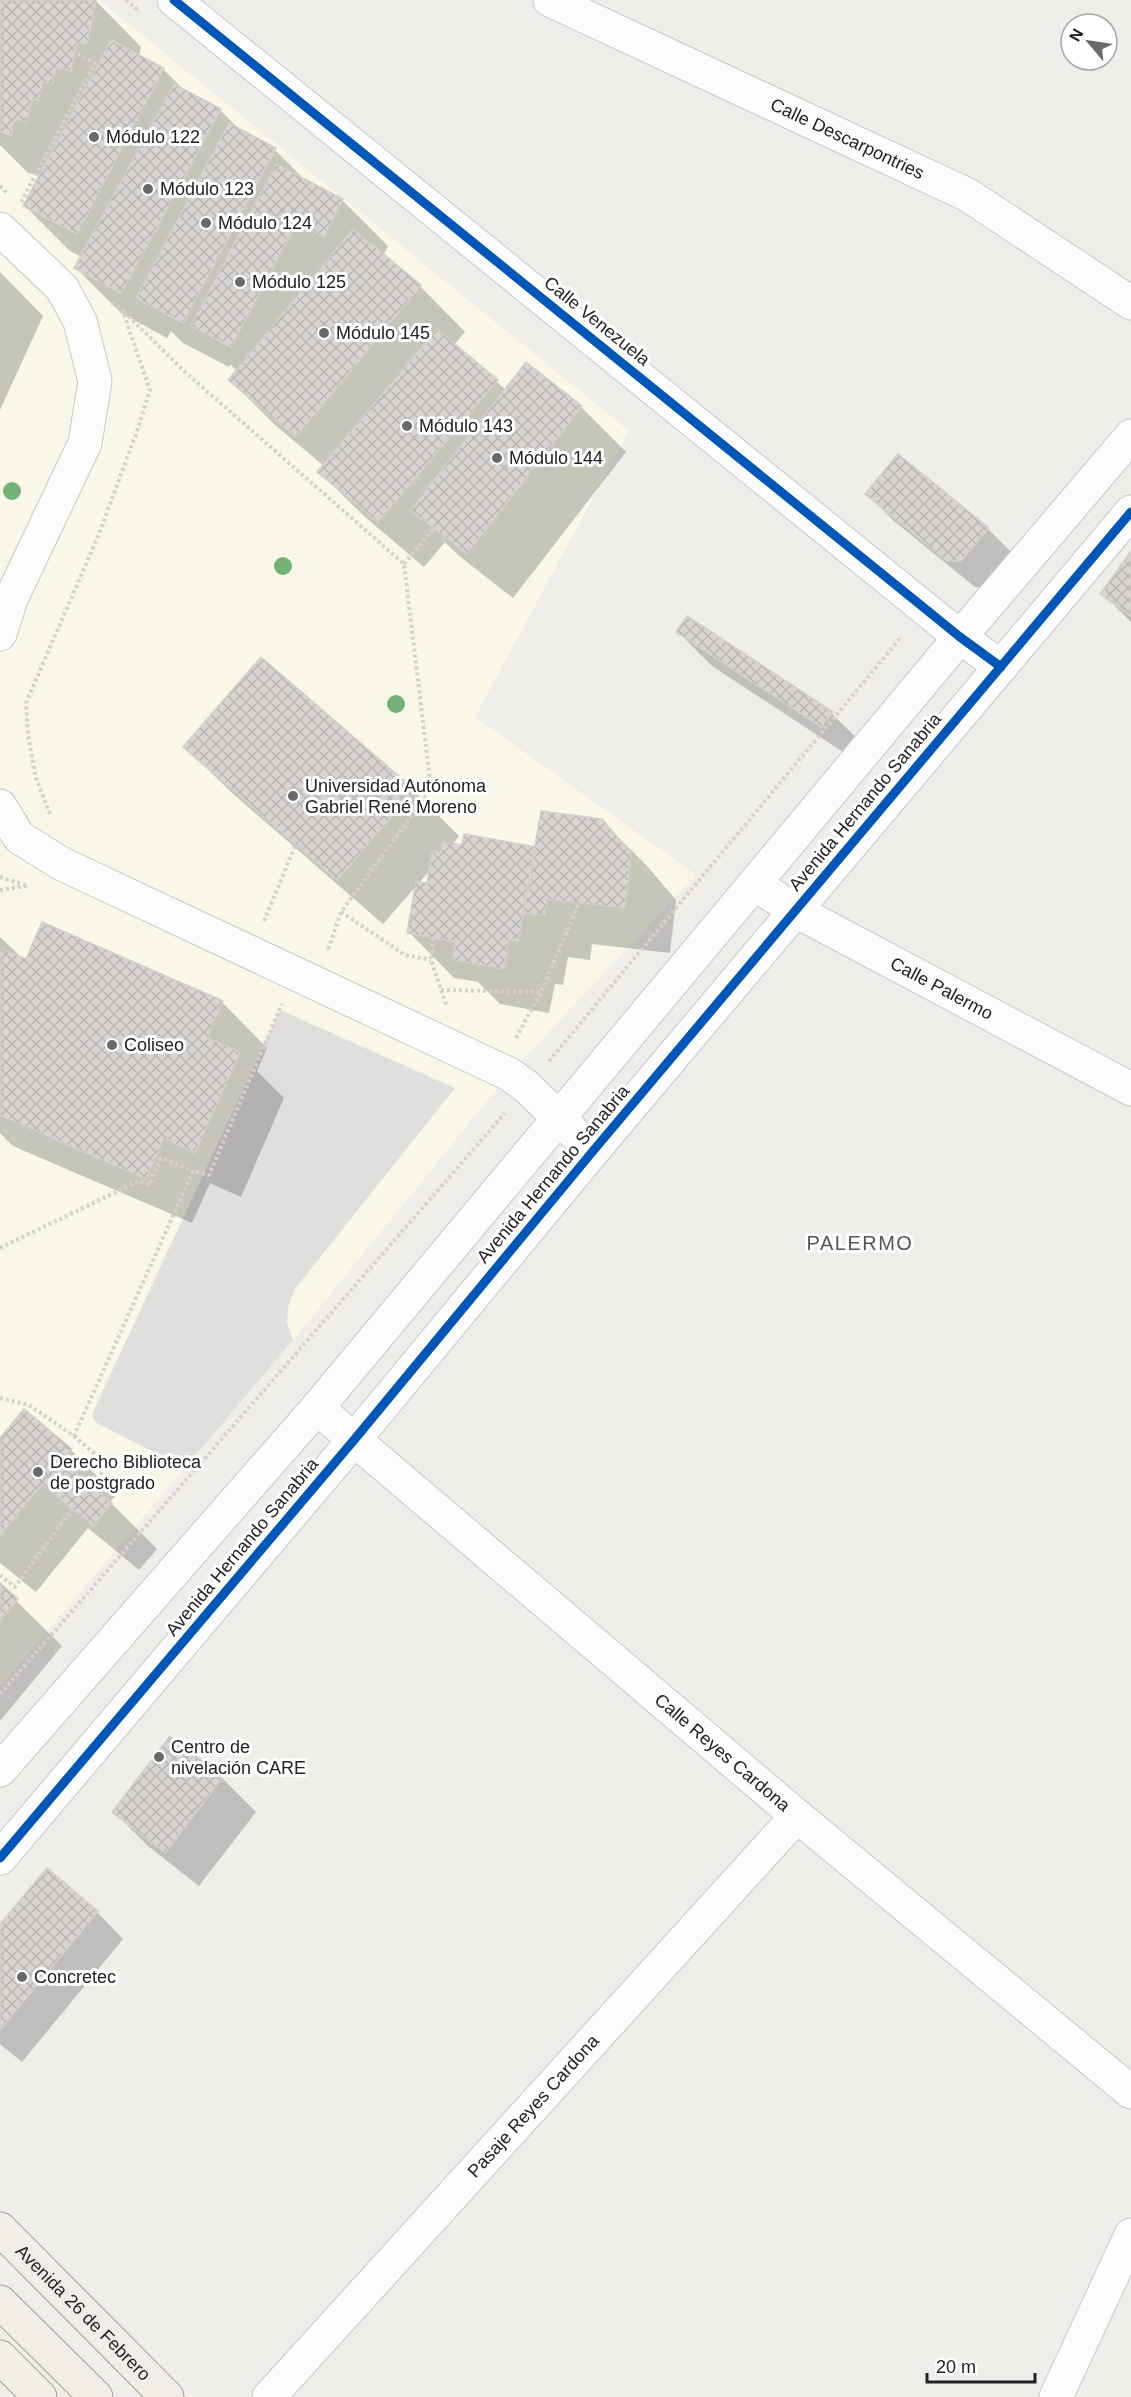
<svg xmlns="http://www.w3.org/2000/svg" width="1131" height="2397" font-family="Helvetica,sans-serif">
	<style>
		.education { fill: #f8f7e8 }
		.parking { fill: #e0dfde }
		.shadow { fill: #0003; fill-rule: evenodd }
		.building { fill: url(#building-cross-hatch); stroke: #d3d0cc; stroke-width: 1.5 }
		.lines { fill: none; stroke-linecap: round; stroke-linejoin: round }
		.minor-casing { stroke: #c9c8c7; stroke-width: 35 }
		.major-casing { stroke: #a79c86; stroke-width: 35 }
		.path { stroke: #dccecd; stroke-width: 4; stroke-dasharray: 3 3; stroke-linecap: butt }
		.minor { stroke: #fdfcfc; stroke-width: 33 }
		.major { stroke: #f3ede7; stroke-width: 33 }
		.cycleway-casing { stroke: #fff; stroke-width: 13 }
		.cycleway { stroke: #0057b8; stroke-width: 9 }
		.tree { fill: #73b476 }
		.poi-dot { fill: #6a6968; stroke: #fff; stroke-width: 2 }
		.labels { text-anchor: middle; dominant-baseline: central; stroke-width: 6; stroke-linejoin: round; paint-order: stroke }
		.poi-label { font-size: 18px; fill: #222; stroke: #fff; text-anchor: start }
		.street-label { font-size: 18px; fill: #222; stroke: #fff }
		.neighbourhood-label { font-size: 20px; letter-spacing: 1.5px; fill: #555; stroke: #fff }
	</style>
	<defs>
		<pattern id="building-cross-hatch" width="8" height="8" patternUnits="userSpaceOnUse" patternTransform="scale(1.5)"><rect width="8" height="8" fill="#d7d4d2"/><path d="M0 0l8 8M0 8l8-8" fill="none" stroke="#b8b6b4"/></pattern>
	</defs>
	<rect width="100%" height="100%" fill="#f0eeeb"/>
	<!-- education -->
	<path class="education" d="M0,0H99L629,431L475,717L696,875L509,1074L293,1340L0,1687Z"/>
	<!-- parking -->
	<path class="parking" d="M280,1010L455,1088L295,1289L288,1307L287,1323L293,1340L185,1468L95,1422L92,1414Z"/>
	<!-- shadow -->
	<path class="shadow" d="M0,0L96,1L141,47L139,57L163,69L185,91L220,110L242,132L275,150L307,182L342,200L388,246L383,256L420,286L465,332L454,345L506,390L581,407L626,452L513,598L458,555L445,542L424,567L365,517L319,472L324,466L275,425L230,380L237,371L230,364L229,367L183,343L171,331L167,338L121,313L76,268L82,257L70,251L25,206L41,176L28,173L0,145Z
		M0,272L43,316L0,410Z
		M867,494L988,529L1014,555L988,587H975L894,521Z
		M1131,553V622L1102,593Z
		M688,618L832,714L866,747L855,760L712,666L678,632Z
		M185,747L414,791L459,836L452,845L537,849L602,821L648,867L676,900L670,953L592,944L590,960L568,957L563,985L555,984L549,1013L500,1004L478,982L454,978L409,932L417,885L383,924L231,792ZM431,869L428,885L419,883Z
		M0,937L19,955L17,957L27,961L222,1002L267,1048L257,1071L284,1098L241,1197L210,1183L192,1223L13,1146L0,1133Z
		M0,1441L71,1450L116,1495L110,1502L157,1549L139,1570L88,1528L36,1592L0,1563Z
		M0,1585L62,1646L0,1721Z
		M222,1778L256,1812L199,1886L148,1846L114,1812Z
		M97,1912L123,1939L22,2062L0,2044V1927Z"/>
	<!-- building -->
	<path class="building" d="M0,0H96L87,44L77,42L71,71L56,68L52,84L42,82L38,101L32,99L26,122L14,120L11,135L0,132Z
		M111,40L164,68L77,234L23,206Z
		M174,84L221,109L121,294L74,268Z
		M229,123L276,148L183,323L136,298Z
		M276,164L343,199L324,237L297,222L231,347L191,326Z
		M353,229L421,285L296,437L228,380Z
		M437,329L498,380L378,522L317,472Z
		M526,362L582,406L467,554L411,510Z
		M898,454L989,528L961,561H947L865,494Z
		M1131,551V616L1100,594Z
		M687,616L833,712L821,727L676,632Z
		M261,657L415,790L337,880L183,747Z
		M541,811L602,819L631,853L625,908L547,899L545,915L523,913Z
		M464,834L536,847L518,941L509,939L504,969L453,960L456,942L407,933L416,881L427,883L432,851L441,852L443,842L462,845Z
		M42,922L223,1001L207,1038L240,1052L195,1153L164,1138L146,1179L0,1115V954L2,949L26,959Z
		M24,1409L72,1449L61,1461L112,1503L93,1526L42,1484L0,1536V1438Z
		M0,1583L18,1599L0,1621Z
		M170,1736L223,1777L165,1853L112,1812Z
		M47,1868L98,1911L0,2030V1924Z"/>
	<g class="lines">
		<!-- minor casing -->
		<g class="minor-casing">
			<g id="minor">
				<path d="M174,0L960,637L1001,667"/>
				<path id="s1" d="M550,0L968,195L1131,303"/>
				<path d="M0,229L62,288L80,321L95,381L85,443L11,599L0,634"/>
				<path d="M0,806L19,837L60,863L509,1074L527,1087L575,1134"/>
				<path id="s2" d="M755,884L796,911L1131,1089"/>
				<path id="s3" d="M317,1408L797,1816L1131,2092"/>
				<path d="M0,1770L317,1408L960,637L1131,436"/>
				<path d="M0,1858L354,1440L593,1151L1131,512"/>
				<path id="s4" d="M269,2397L797,1816"/>
				<path d="M1056,2397L1131,2235"/>
			</g>
		</g>
		<!-- major casing -->
		<g class="major-casing">
			<g id="major">
				<path id="s5" d="M0,2229L167,2397"/>
				<path d="M0,2302L96,2397"/>
				<path d="M0,2357L40,2397"/>
			</g>
		</g>
		<!-- path -->
		<path class="path" d="M126,0L140,12
			M0,186L8,194
			M21,202L95,63L74,52
			M124,312L185,372L404,564L431,789L341,912L328,950
			M404,564L434,528
			M50,814L36,778L28,735L26,703L99,534L137,431L150,390L122,309L110,302
			M0,877L28,886
			M0,890L27,886
			M341,912L405,955L431,960
			M264,921L296,844
			M433,938L431,960L447,1007
			M441,990L541,992
			M516,1038L541,992L579,903
			M549,1061L902,636
			M0,1248L139,1181L149,1185L161,1158L193,1171
			M0,1398L29,1405L74,1436L193,1171L209,1175L282,1004
			M74,1436L108,1465L91,1486
			M0,1575L15,1587L72,1509
			M0,1694L505,1113"/>
		<!-- minor -->
		<use href="#minor" class="minor"/>
		<!-- major -->
		<use href="#major" class="major"/>
		<!-- cycleway casing -->
		<g class="cycleway-casing">
			<path id="cycleway" d="M174,0L960,637L1001,667
				M0,1858L354,1440L593,1151L1131,512"/>
		</g>
		<!-- cycleway -->
		<use href="#cycleway" class="cycleway"/>
	</g>
	<!-- trees -->
	<g class="tree">
		<circle cx="12" cy="491" r="9"/>
		<circle cx="283" cy="566" r="9"/>
		<circle cx="396" cy="704" r="9"/>
	</g>
	<!-- markers -->
	<g class="poi-dot">
		<circle cx="94" cy="137" r="6"/>
		<circle cx="148" cy="189" r="6"/>
		<circle cx="206" cy="223" r="6"/>
		<circle cx="240" cy="282" r="6"/>
		<circle cx="324" cy="333" r="6"/>
		<circle cx="407" cy="426" r="6"/>
		<circle cx="497" cy="458" r="6"/>
		<circle cx="293" cy="796" r="6"/>
		<circle cx="112" cy="1045" r="6"/>
		<circle cx="38" cy="1472" r="6"/>
		<circle cx="159" cy="1757" r="6"/>
		<circle cx="22" cy="1977" r="6"/>
	</g>
	<g class="labels">
		<!-- poi labels -->
		<g class="poi-label">
			<text x="106" y="137">Módulo 122</text>
			<text x="160" y="189">Módulo 123</text>
			<text x="218" y="223">Módulo 124</text>
			<text x="252" y="282">Módulo 125</text>
			<text x="336" y="333">Módulo 145</text>
			<text x="419" y="426">Módulo 143</text>
			<text x="509" y="458">Módulo 144</text>
			<text x="305" y="786">Universidad Autónoma<tspan x="305" dy="21">Gabriel René Moreno</tspan></text>
			<text x="124" y="1045">Coliseo</text>
			<text x="50" y="1462">Derecho Biblioteca<tspan x="50" dy="21">de postgrado</tspan></text>
			<text x="171" y="1747">Centro de<tspan x="171" dy="21">nivelación CARE</tspan></text>
			<text x="34" y="1977">Concretec</text>
		</g>
		<!-- street labels -->
		<g class="street-label">
			<text stroke="none"><textPath href="#s1" startOffset="328">Calle Descarpontries</textPath></text>
			<text transform="translate(597 321) rotate(39)">Calle Venezuela</text>
			<text transform="translate(865 802) rotate(-50)">Avenida Hernando Sanabria</text>
			<text stroke="none"><textPath href="#s2" startOffset="214">Calle Palermo</textPath></text>
			<text transform="translate(553 1174) rotate(-50)">Avenida Hernando Sanabria</text>
			<text transform="translate(242 1547) rotate(-50)">Avenida Hernando Sanabria</text>
			<text stroke="none"><textPath href="#s3" startOffset="532">Calle Reyes Cardona</textPath></text>
			<text stroke="none"><textPath href="#s4" startOffset="393">Pasaje Reyes Cardona</textPath></text>
			<text stroke="none"><textPath href="#s5" startOffset="118">Avenida 26 de Febrero</textPath></text>
		</g>
		<!-- neighbourhood labels -->
		<g class="neighbourhood-label">
			<text x="860" y="1243">PALERMO</text>
		</g>
	</g>
	<!-- north arrow -->
	<g transform="translate(1089 42) rotate(299)"><circle r="28" fill="#ffffff" stroke="#a7a7a7" stroke-width="1.5"/>
	<path d="M0-4.5L10 22L0 15L-10 22Z" fill="#6a6968"/>
	<text y="-9" font-size="16" font-weight="bold" text-anchor="middle" fill="#222222">N</text>
	</g>
	<!-- scale -->
	<path d="M927 2373v9h108v-9" fill="none" stroke="#222222" stroke-width="3"/>
	<text x="936" y="2373" font-size="18" fill="#222222" stroke="#ffffff" stroke-width="4.5" paint-order="stroke">20 m</text>
</svg>
